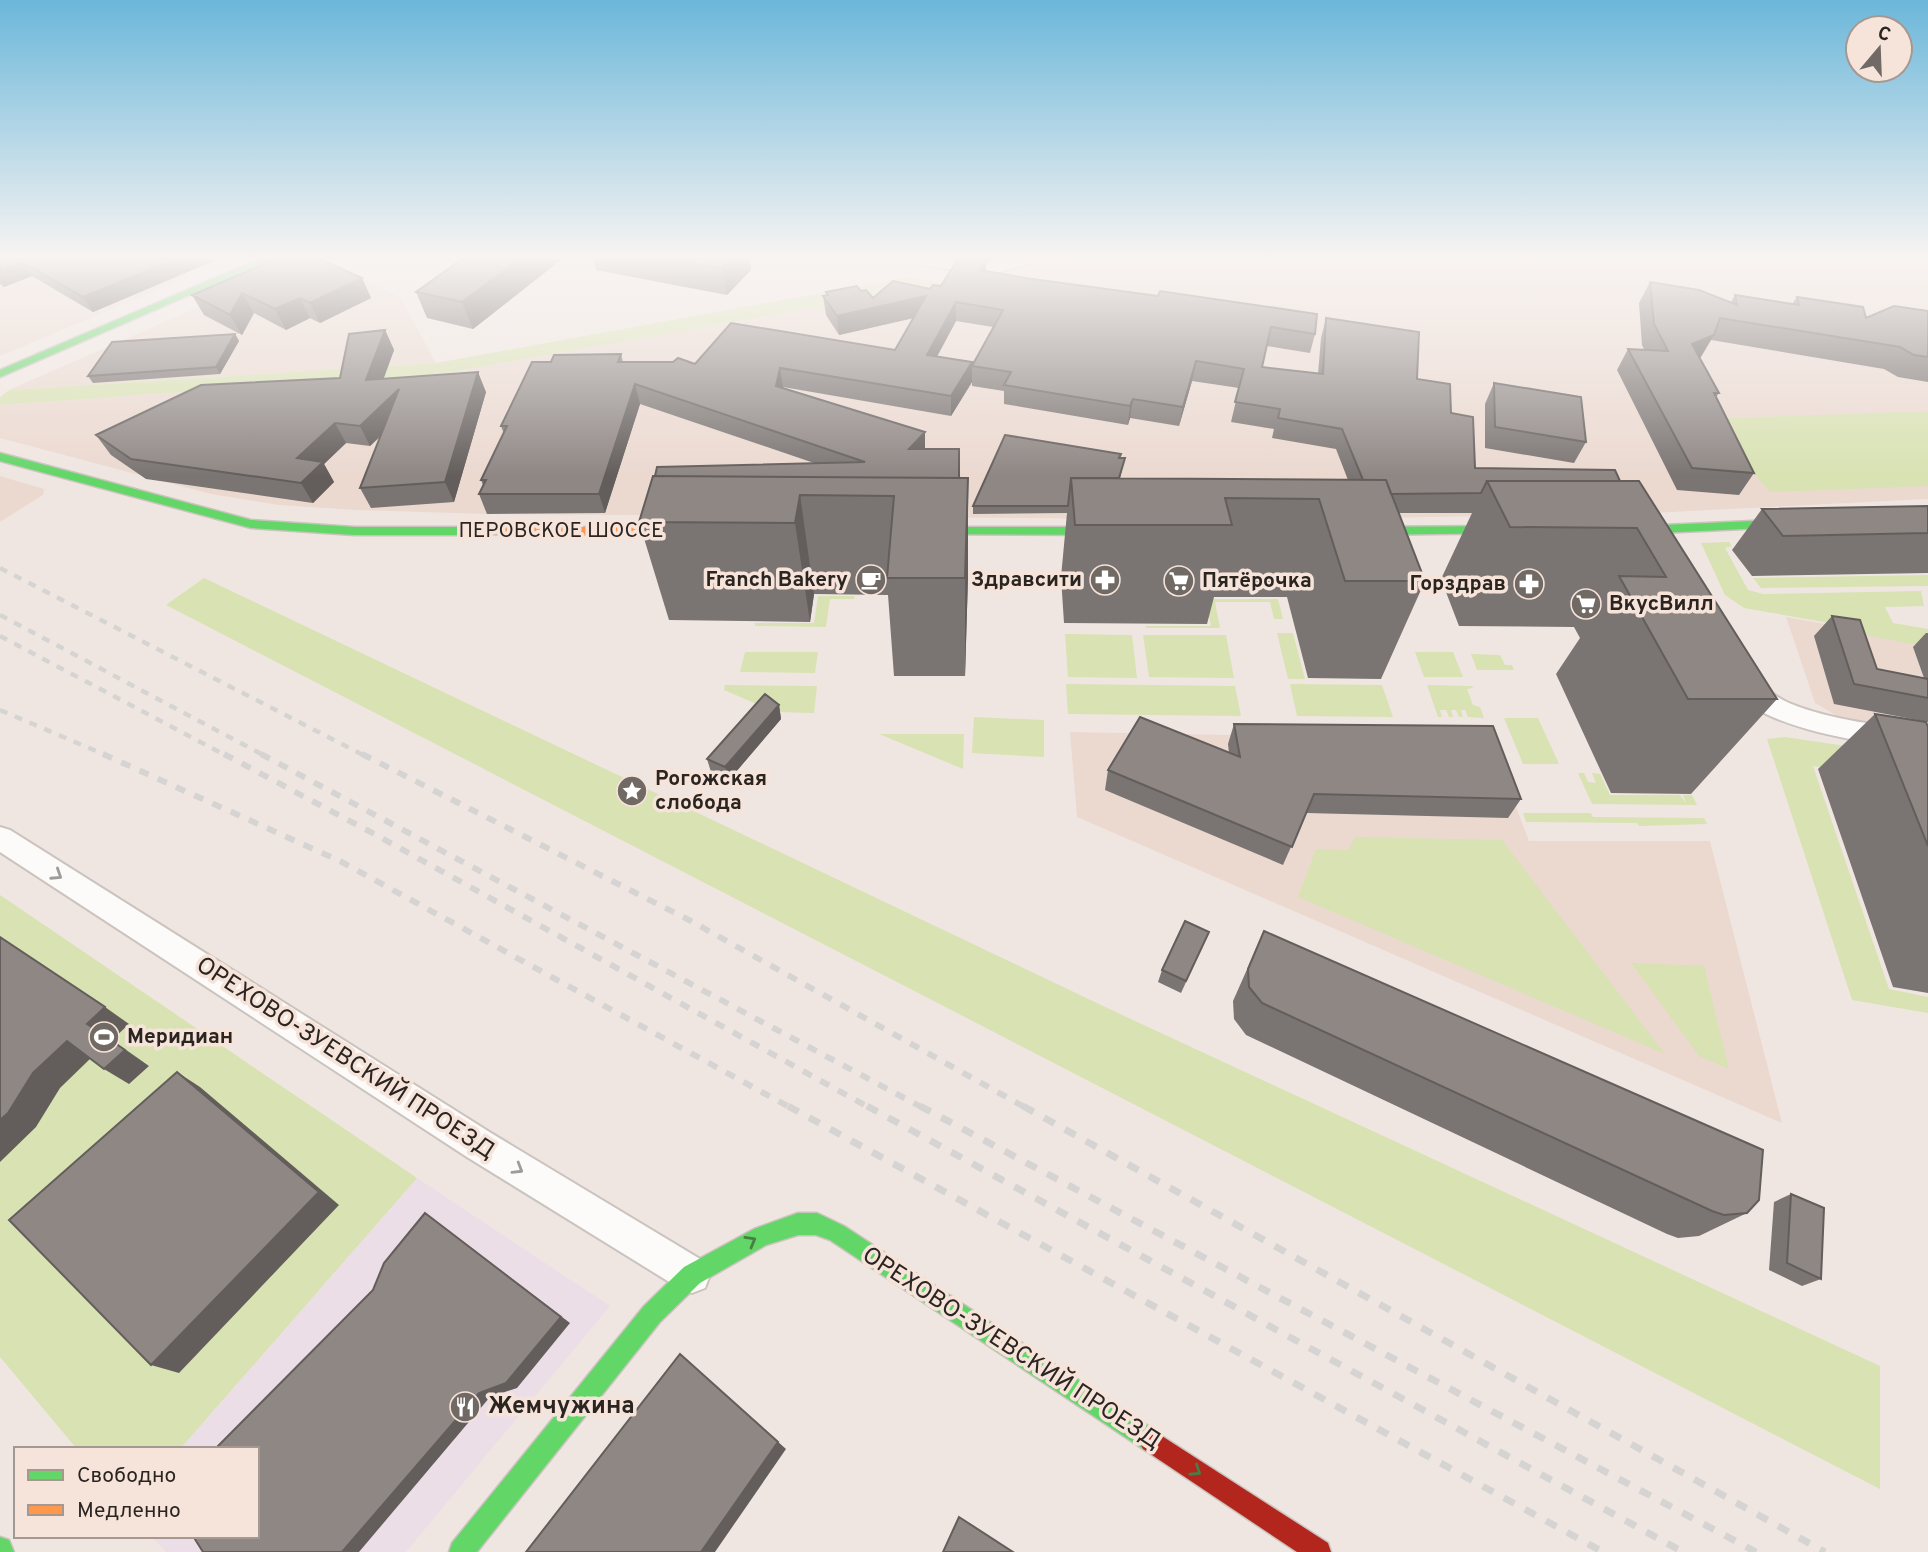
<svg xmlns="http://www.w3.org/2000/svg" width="1928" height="1552" font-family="Overpass,sans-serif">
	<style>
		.commercial { fill: #ecdee6 }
		.built { fill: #ebd9d0 }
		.green { fill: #d8e2b2 }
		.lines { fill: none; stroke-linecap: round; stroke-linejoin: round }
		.street-casing { stroke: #cac3be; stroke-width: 4 }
		.fast-casing { stroke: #cac3be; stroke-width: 3 }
		.slow-casing { stroke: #cac3be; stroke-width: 3 }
		.jam-casing { stroke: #cac3be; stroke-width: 3 }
		.street { fill: #fdfbfa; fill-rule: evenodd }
		.fast { fill: #63d668; fill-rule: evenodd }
		.slow { fill: #ff974d; fill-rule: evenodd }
		.jam { fill: #b3261e; fill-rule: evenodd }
		.rail-far2 { stroke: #d6d4d3; stroke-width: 4.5; stroke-dasharray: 8 8; stroke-linecap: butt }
		.rail-far1 { stroke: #d6d4d3; stroke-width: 6; stroke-dasharray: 10 10; stroke-linecap: butt }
		.rail { stroke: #d6d4d3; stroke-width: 7; stroke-dasharray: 12 12; stroke-linecap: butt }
		.wall { fill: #7a7472 }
		.shaded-wall { fill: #635e5c }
		.building { fill: #8e8784; stroke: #635e5c; stroke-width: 2 }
		.oneway { stroke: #9e9b98 }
		.oneway2 { stroke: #477e44 }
		.labels { text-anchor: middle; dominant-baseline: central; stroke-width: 7; stroke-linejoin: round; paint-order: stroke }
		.street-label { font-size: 21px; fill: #2b2521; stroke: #f6e4db }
		.poi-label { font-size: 21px; font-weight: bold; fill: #2b2521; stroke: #f6e4db; text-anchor: start }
		.near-street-label { font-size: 24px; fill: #2b2521; stroke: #f6e4db }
		.near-poi-label { font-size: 24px; font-weight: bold; fill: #2b2521; stroke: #f6e4db; text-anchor: start }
	</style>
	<rect width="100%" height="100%" fill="#f0e6e1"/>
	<!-- commercial -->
	<path class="commercial" d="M417,1178L610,1306L406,1552H166L151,1536H257V1449H180Z"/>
	<!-- built -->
	<path class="built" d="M0,259L181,271L191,276L0,356Z
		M308,259H315L400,297L436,363L9,390Z
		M1057,259H1928V499L1652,513L1279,520L487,514L356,510L279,505L211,494L0,438V405L441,374L1010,273L1059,262Z
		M0,476L44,489L43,495L0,522Z
		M1786,617L1928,642V735L1837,716L1815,703Z
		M1070,732L1491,740L1529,841H1710L1782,1123L1077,817Z"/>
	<!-- green -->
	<path class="green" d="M909,277L948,284L441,374L0,405V397L9,390L436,363Z
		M1928,411V486L1770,492L1707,419Z
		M1729,542L1732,546L1725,548L1748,590L1763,594L1921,591L1924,606L1885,607L1893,623L1928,629V647L1838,630L1835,624L1744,608L1725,595L1701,543Z
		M1928,575V586L1761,588L1753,578Z
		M204,578L1120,1014L1880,1366V1489L166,605Z
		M818,596H855L854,599H830L826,627L755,626V623H814Z
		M1206,599H1278L1283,619H1274L1270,602H1215L1220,628H1146V626H1211Z
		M1277,633H1293L1305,679H1288Z
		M1065,634L1132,635L1137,678L1068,677Z
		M1143,635H1226L1234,678L1149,677Z
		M745,652H818L815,673L740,672Z
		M1415,652H1453L1463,677H1424Z
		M1471,654L1500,655L1505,665H1512L1514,670H1477Z
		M1066,684L1235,686L1241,716L1068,714Z
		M1290,684L1382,685L1393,717L1297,716Z
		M725,685L817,686L814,713L775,712L724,690Z
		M1427,685L1472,686L1473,688L1467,689L1473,705L1480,707L1484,718L1468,717L1465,710H1461L1463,717H1459L1456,710H1451L1453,717H1449L1446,710H1440L1442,717H1438Z
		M974,717L1044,720V757L972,753Z
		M1504,718H1538L1559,764H1523Z
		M879,734H964L963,769Z
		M1785,737L1866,749L1869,775L1813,766L1889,989L1928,997V1013L1852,1000L1767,739Z
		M1578,773H1584L1588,782L1596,783L1592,773L1600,774L1610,795H1680L1686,803L1683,795H1692L1697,805L1592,804Z
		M1523,813H1591L1593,817L1704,818L1707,824L1639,826L1637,823L1526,822Z
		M1355,837L1502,840L1665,1054L1298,897L1316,849L1349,850Z
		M0,895L417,1178L180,1449H77L0,1357Z
		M1631,963L1704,966L1729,1069L1699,1056Z"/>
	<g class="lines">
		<!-- street casing -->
		<g class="street-casing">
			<path id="street" d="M909,259H949L987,265L1009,259H1037L1035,262L987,275L917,264Z
				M1742,676C1759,681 1772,696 1789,703C1833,721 1882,725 1928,732V752C1879,744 1755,730 1730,685L1733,679Z
				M0,827L10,830L491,1133L705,1262L710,1275L705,1288L692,1293L679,1288L467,1157L0,852Z"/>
		</g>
		<!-- fast casing -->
		<g class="fast-casing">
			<path id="fast" d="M259,259H273L0,377V370Z
				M0,453L251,520L354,527H483L489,531L483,535H354L251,528L0,461Z
				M1799,519L1805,523L1804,526L1619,535L1613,531L1619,527Z
				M1512,526L1517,527V533L1357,535L1351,531L1357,527Z
				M919,527H1117L1123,531L1117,535L914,534V528Z
				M798,1213H817L844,1226L1159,1433L1163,1441L1159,1449L1151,1453L1143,1449L830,1240L816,1235H798L766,1245L700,1283L660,1322L477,1552H449L452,1543L644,1306L684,1267L754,1229Z
				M0,1537L9,1540L14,1552H0Z"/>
		</g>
		<!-- slow casing -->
		<g class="slow-casing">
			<path id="slow" d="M483,527H690L696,531L690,535L478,534L477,531Z"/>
		</g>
		<!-- jam casing -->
		<g class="jam-casing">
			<path id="jam" d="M1151,1429L1328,1543L1331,1552H1297L1143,1449L1139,1441L1143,1433Z"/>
		</g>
		<!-- street -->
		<use href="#street" class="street"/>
		<!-- fast -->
		<use href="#fast" class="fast"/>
		<!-- slow -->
		<use href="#slow" class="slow"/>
		<!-- jam -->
		<use href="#jam" class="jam"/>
		<!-- rail-far2 -->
		<path class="rail-far2" d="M0,568L365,756
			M0,615L265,756
			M0,636L227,756
			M0,710L108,756"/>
		<!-- rail-far1 -->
		<path class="rail-far1" d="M103,754L340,861L791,1108
			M224,754L378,836L870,1108
			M261,754L923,1108
			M362,754L691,921L1026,1108"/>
		<!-- rail -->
		<path class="rail" d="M788,1106L1603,1552
			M867,1106L1683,1552
			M920,1106L1756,1552
			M1023,1106L1825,1552"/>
	</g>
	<!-- wall -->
	<path class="wall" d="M0,259H218L93,312L32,276L4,287L0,284Z
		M462,259H562L473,329L427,318L416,292Z
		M593,259H750L751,270L727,295L596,270Z
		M958,259H995L986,262V271L1315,334L1310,353L1267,346L1262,367L1318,374L1321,338L1326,318L1417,379L1451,413L1475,468L1620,481L1777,699L1691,794L1611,793L1556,674L1580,638L1574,627L1459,626L1441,579L1472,513H1399L1425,581L1381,679L1308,678L1287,597H1214L1207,624L1064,623L1061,577L1067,513L973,514V506L1120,458H1125L1120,478L1348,480L1336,449L1272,438L1274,429L1231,422L1239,388L1192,381L1179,426L1130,418L1128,425L1004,404V391L972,386V366L993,327L956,321L937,357L972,382L951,416L783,387V389L925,432V449L959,478H968V577L965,676H894L888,595L814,594L810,622L669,620L639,522L814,463L640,404L605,513L487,514L479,494L483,485L481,480L504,434L501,426L621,354L623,362L695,364L895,350L913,318L839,335L826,315L823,296L827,295L826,292L861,291L873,298L930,289L941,286Z
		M362,278L371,298L320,323L310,318L286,330L254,313L242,335L204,315L192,295Z
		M1650,282L1731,302L1735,295L1792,304L1797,297L1866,318L1928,311V382L1898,377L1884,369L1711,340L1699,357L1719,393L1716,397L1754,473L1739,495L1677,490L1617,370L1628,349H1644L1642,345L1639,303Z
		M385,330L394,350L383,379L486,392L454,502L371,508L360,488L380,437L370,446L346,443L324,464L334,482L313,503L146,479L111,455L96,435L340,378Z
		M235,334L239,341L220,374L93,383L88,376Z
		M1494,383L1586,442L1574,463L1485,448V404Z
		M1928,506V573L1752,576L1732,550L1762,509Z
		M1832,616L1877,669L1924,678L1913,647L1926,633H1928V722L1834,704L1814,636Z
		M779,705L781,719L729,780L711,772L707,759Z
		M1875,714L1928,727V993L1893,987L1818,769Z
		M1234,724L1521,799L1508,818L1306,813L1283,865L1105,790L1108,770L1229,753L1228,744Z
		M1264,931L1747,1213L1699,1236L1678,1238L1667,1234L1246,1035L1234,1019L1233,1001Z
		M1204,943L1181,993L1158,982L1162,970Z
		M1791,1194L1821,1279L1802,1286L1769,1270L1774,1202Z"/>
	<!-- shaded-wall -->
	<path class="shaded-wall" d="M176,259H218L93,312L83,297Z
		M520,259H562L473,329L462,302Z
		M731,259H750L751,270L727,295L722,268Z
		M986,259L985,277L980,270Z
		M987,259H995L987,262Z
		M22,262L32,276L4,287L0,281V270Z
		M362,278L371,298L320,323L310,303Z
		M242,293L254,313L242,335L230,315Z
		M926,296L927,315L839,335L837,316Z
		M300,298L310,318L286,330L275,309Z
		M956,302V321L927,374V355Z
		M385,330L394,350L376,400L366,380Z
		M235,334L239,341L220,374L216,367Z
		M1714,335L1701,357L1679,365L1692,344Z
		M1196,361L1192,381L1179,426L1183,407Z
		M972,362V382L951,416V396Z
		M780,368L783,387L779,406L776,386Z
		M478,372L486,392L454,502L445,482Z
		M635,384L640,404L605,513L599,494Z
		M399,389L408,408L370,446L360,426Z
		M1133,399L1130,418L1128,425L1130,406Z
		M335,423L346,443L324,464L334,482L313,503L301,483L297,458Z
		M925,432V452L909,449Z
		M968,478V577L965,676V578Z
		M800,495L814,594L810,622L795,523Z
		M779,705L781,719L729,780L725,767Z
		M105,1007L129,1024L112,1040L149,1066L129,1084L104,1069L87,1024Z
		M67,1041L93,1056L60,1088L36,1127L0,1162V1120L33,1073Z
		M177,1072L200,1087L339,1205L179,1373L151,1365Z
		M425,1213L570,1323L517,1388L490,1397L359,1552H342Z
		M680,1354L786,1449L715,1552H701Z"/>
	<!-- building -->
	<path class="building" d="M0,259H176L83,297L22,262L0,270Z
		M276,259H320L362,278L310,303L300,298L275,309L242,293L230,315L192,295Z
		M462,259H520L462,302L416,292Z
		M672,259H731L722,268Z
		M958,259H986L980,270L1025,278L1158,296L1160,291L1317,314L1315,334L1271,327L1262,367L1323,374L1326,318L1419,332L1417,379L1450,384L1451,413L1473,417L1475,468L1615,470L1620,481H1487L1481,493L1391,494L1386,480H1363L1342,429L1278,418L1280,409L1235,402L1244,369L1196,361L1183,407L1133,399L1130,406L1004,385L1011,372L972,366L1003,310L956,302L927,355L972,362L951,396L780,368L776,386L925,432L909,449H959V478L655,476L657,467L865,462L635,384L599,494H479L486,480H481L507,426H501L532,362H551L554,355L621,354L618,362H673L678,358L695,364L731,323L895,350L926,296L837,316L823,296L828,295L826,292L857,286L861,291L866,290L873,298L893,281L930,289L933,285L941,286Z
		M1650,282L1699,290L1737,305L1735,295L1799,305L1797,297L1863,307L1866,318L1894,306L1928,311V357L1914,355L1900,347L1720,318L1714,335L1692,344L1719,393H1714L1754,473L1692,468L1628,349L1668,351L1654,324Z
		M385,330L366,380L478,372L445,482L360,488L399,389L360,426L335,423L297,458L323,462L301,483L131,459L96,435L201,385L340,378L349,334Z
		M235,334L216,367L88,376L112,342Z
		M1494,383L1581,397L1586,442L1495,427Z
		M1005,435L1121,454L1119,458H1125L1119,478H1071L1068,506H973Z
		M653,476L968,478L965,578H887L894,496L800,495L795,523L639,522Z
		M1071,478L1386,480L1425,581H1345L1319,499L1225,498L1232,525H1075Z
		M1487,481H1639L1777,699H1688L1619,576L1666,577L1637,528L1510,527Z
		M1928,506V533L1783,536L1762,509Z
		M1832,616L1860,620L1877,669L1928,679V698L1854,684Z
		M765,694L779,705L725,767L707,759Z
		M1875,714L1926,722L1928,727V846Z
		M1140,717L1240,757L1234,724L1493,726L1521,799L1314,794L1292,847L1108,770Z
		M1185,921L1209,932L1186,981L1162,970Z
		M1264,931L1763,1150L1759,1200L1747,1213L1724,1215L1712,1211L1262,1003L1249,987L1248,969Z
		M0,937L105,1007L87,1024L125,1050L104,1069L67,1041L33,1073L8,1113L0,1120Z
		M177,1072L319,1192L151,1365L9,1220Z
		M1791,1194L1824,1208L1821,1279L1787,1263Z
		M425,1213L561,1317L506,1383L479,1393L342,1552H203L193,1536H257V1449H215L373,1290L384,1263Z
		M680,1354L778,1442L701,1552H526Z
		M959,1517L1013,1552H943Z"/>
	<!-- one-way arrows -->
	<defs><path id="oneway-chevron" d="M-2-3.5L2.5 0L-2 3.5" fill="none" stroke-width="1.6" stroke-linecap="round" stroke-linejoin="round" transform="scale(1.75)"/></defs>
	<g class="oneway">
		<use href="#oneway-chevron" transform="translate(57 875) rotate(33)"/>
		<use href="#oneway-chevron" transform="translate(518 1169) rotate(31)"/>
	</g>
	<g class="oneway2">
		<use href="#oneway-chevron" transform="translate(751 1241) rotate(-30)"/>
		<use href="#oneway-chevron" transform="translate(1196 1471) rotate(33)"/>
	</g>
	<!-- sky -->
	<linearGradient id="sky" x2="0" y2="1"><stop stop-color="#6bb7da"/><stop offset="0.54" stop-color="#f8f4f2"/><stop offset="1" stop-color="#f8f4f2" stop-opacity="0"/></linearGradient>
	<rect width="1928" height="476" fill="url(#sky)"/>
	<!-- icons -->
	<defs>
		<g id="cafe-disc" transform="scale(1.575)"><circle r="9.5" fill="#706964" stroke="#f6e4db"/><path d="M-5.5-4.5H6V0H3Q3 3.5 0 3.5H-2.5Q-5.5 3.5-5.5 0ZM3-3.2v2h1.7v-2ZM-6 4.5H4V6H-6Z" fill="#fff"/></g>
		<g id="pharmacy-disc" transform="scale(1.575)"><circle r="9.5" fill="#706964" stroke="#f6e4db"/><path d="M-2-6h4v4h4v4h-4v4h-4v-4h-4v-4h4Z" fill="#fff"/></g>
		<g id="supermarket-disc" transform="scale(1.575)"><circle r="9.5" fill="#706964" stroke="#f6e4db"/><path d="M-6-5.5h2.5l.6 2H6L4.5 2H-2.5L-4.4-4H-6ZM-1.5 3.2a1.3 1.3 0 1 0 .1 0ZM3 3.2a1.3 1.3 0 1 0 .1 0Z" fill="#fff"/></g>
		<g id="sight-disc" transform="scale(1.575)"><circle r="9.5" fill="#706964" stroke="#f6e4db"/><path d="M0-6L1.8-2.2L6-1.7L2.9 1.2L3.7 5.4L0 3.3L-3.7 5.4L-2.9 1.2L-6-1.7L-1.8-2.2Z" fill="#fff"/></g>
		<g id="stadium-disc" transform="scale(1.575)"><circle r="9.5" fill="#706964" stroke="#f6e4db"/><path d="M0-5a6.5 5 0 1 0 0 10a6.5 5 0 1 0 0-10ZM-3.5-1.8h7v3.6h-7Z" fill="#fff"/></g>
		<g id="restaurant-disc" transform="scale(1.575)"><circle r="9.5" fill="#706964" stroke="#f6e4db"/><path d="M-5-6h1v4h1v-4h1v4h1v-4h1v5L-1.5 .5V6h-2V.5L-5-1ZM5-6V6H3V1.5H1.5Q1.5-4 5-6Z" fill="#fff"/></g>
	</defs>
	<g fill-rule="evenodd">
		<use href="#cafe-disc" x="871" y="580"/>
		<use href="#pharmacy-disc" x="1105" y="580"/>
		<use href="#supermarket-disc" x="1179" y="581"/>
		<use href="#pharmacy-disc" x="1529" y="584"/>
		<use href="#supermarket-disc" x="1586" y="604"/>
		<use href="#sight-disc" x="632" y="791"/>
		<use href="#stadium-disc" x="104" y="1037"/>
		<use href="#restaurant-disc" x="465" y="1407"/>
	</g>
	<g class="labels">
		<!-- street labels -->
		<g class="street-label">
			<text x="561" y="531">ПЕРОВСКОЕ ШОССЕ</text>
		</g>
		<!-- poi labels -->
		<g class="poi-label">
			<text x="848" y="580" text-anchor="end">Franch Bakery</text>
			<text x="1082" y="580" text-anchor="end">Здравсити</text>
			<text x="1202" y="581">Пятёрочка</text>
			<text x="1506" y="584" text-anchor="end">Горздрав</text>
			<text x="1609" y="604">ВкусВилл</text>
			<text x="655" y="779">Рогожская<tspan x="655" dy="24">слобода</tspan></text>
			<text x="127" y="1037">Меридиан</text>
		</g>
		<!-- near-street labels -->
		<g class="near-street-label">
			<text transform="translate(345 1059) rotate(33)">ОРЕХОВО-ЗУЕВСКИЙ ПРОЕЗД</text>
			<text transform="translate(1011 1349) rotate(33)">ОРЕХОВО-ЗУЕВСКИЙ ПРОЕЗД</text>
		</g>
		<!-- near-poi labels -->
		<g class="near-poi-label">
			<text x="488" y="1407">Жемчужина</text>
		</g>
	</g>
	<!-- legend -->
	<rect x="14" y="1447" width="245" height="91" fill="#f6e4db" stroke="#a59891" stroke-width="2"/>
	<rect x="28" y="1470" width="35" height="10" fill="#63d668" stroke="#a59891" stroke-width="2"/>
	<text x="77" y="1482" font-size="21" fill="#2b2521">Свободно</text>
	<rect x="28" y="1505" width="35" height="10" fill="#ff974d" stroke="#a59891" stroke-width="2"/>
	<text x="77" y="1517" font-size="21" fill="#2b2521">Медленно</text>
	<!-- north arrow -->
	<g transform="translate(1879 49) rotate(19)"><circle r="33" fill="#f6e4db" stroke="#a59891" stroke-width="2"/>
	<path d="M0-5L12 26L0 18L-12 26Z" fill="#706964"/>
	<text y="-10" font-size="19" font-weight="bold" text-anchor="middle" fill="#2b2521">С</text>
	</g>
</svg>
